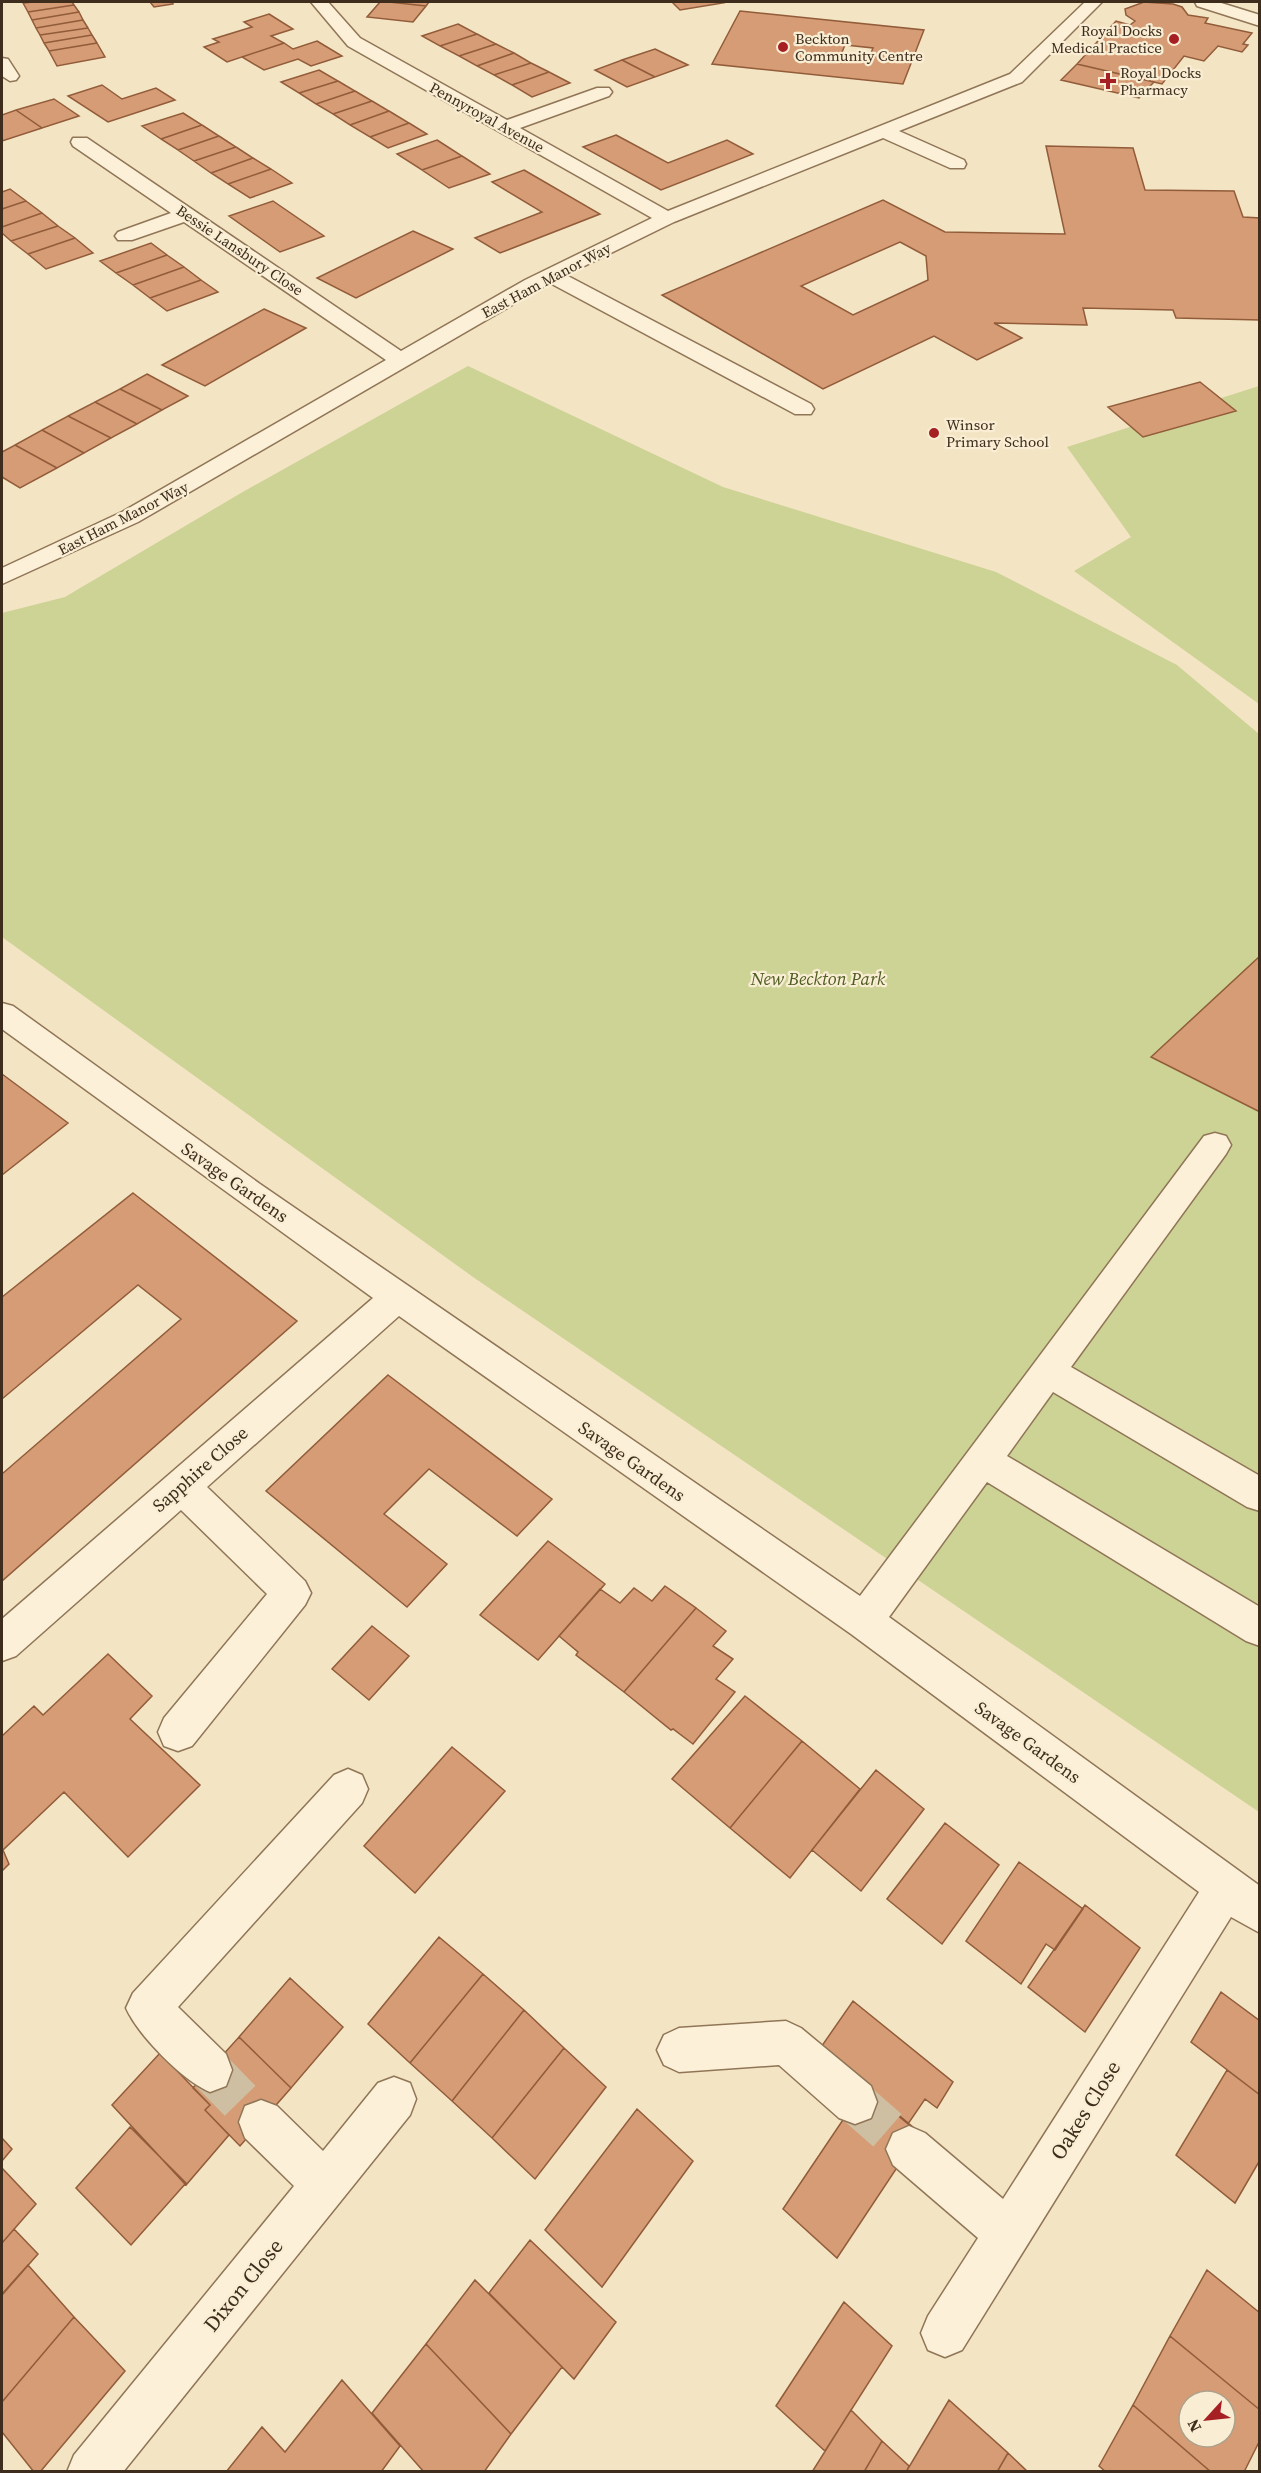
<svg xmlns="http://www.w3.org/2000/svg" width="1261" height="2473" font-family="'Source Serif 4',serif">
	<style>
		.green { fill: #ccd395 }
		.building { fill: #d59c75; stroke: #925c3a; stroke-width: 1.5; fill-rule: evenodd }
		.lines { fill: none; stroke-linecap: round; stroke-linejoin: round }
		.minor-tunnel { stroke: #cfbfa2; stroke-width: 43; stroke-dasharray: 43 22; stroke-linecap: butt }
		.minor-casing { stroke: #907557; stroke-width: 3 }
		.minor { fill: #fcf1d8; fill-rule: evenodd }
		.poi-dot { fill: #a62023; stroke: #f9eed4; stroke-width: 2 }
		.labels { text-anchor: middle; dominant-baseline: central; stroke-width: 4.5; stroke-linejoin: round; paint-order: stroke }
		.far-poi-label { font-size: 15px; fill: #3e2d1d; stroke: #f9eed4; text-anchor: start }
		.far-street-label { font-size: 15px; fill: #3e2d1d; stroke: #f9eed4 }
		.park-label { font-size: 18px; font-style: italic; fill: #4e5d21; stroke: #f9eed4 }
		.street-label { font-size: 18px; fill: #3e2d1d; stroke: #f9eed4 }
		.near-street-label { font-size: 21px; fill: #3e2d1d; stroke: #f9eed4 }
	</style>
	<rect width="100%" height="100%" fill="#f3e4c3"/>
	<!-- green -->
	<path class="green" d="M468,366L723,487L996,572L1177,665L1259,734V1812L473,1277L2,937V613L65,597L241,493Z
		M1259,386V704L1074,571L1131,537L1067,447Z"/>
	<!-- building -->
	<path class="building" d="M33,2H72L74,5L28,12L23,3Z
		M150,2H172L173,4L154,7Z
		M380,2H389L426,6L413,22L367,17Z
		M389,2H429L426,6Z
		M672,2H721L723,3L680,10Z
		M1144,2L1173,4L1182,7L1188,15L1208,18L1205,23L1252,33L1243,44L1248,45L1242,52L1218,46L1204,61L1184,56L1162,84L1077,64L1116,21L1130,25L1135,21L1126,15L1125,9Z
		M74,5L79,12L32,20L28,12Z
		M740,11L924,30L903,84L712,64ZM845,45L873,48L868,61L840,57Z
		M79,12L83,20L36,28L32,20Z
		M269,14L293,29L271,36L284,43L227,62L204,47L219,42L213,39L252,27L244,22Z
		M83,20L88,28L40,35L36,28Z
		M458,24L477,34L440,46L422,36Z
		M88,28L92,35L44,43L40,35Z
		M477,34L496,44L459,56L440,46Z
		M92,35L97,43L49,51L44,43Z
		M317,41L342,56L311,66L298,59L264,70L242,57L284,43L293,49Z
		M97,43L105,57L57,66L49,51Z
		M496,44L514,53L477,66L459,56Z
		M655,49L688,65L655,77L622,60Z
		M514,53L531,63L494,75L477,66Z
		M622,60L655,77L627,87L595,70Z
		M531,63L549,72L512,85L494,75Z
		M1077,64L1154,82L1139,98L1061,80Z
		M319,70L338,81L299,93L281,82Z
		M549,72L570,83L532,97L512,85Z
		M338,81L355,91L316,104L299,93Z
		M102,85L122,99L156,88L175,100L108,122L68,96Z
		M355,91L372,101L333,114L316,104Z
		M54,99L79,116L42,128L16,110Z
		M372,101L389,111L350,125L333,114Z
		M16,110L42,128L2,141V115Z
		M389,111L409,123L370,137L350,125Z
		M183,113L202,125L161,139L142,126Z
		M409,123L427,134L388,148L370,137Z
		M202,125L219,136L178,150L161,139Z
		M616,135L668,163L727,140L753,154L661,190L583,147Z
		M219,136L236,147L194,161L178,150Z
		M437,140L462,156L422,170L397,154Z
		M1046,146L1133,148L1145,190L1234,191L1243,217L1260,218V320L1176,318L1173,310L1083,308L1087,325L994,323L1022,338L977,360L934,336L823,389L662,295L883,200L945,232L1065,234ZM900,242L926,256L928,280L853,315L801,286Z
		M236,147L253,158L211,173L194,161Z
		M462,156L490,174L449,188L422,170Z
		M253,158L271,169L228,184L211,173Z
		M271,169L292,183L250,198L228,184Z
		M524,170L600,214L500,253L475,238L542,212L492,182Z
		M10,189L26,201L2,209V192Z
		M26,201L42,213L2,227V209Z
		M273,201L324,236L280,252L229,216Z
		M42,213L58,226L11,241L2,233V227Z
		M58,226L75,238L28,254L11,241Z
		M413,231L453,249L356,298L317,278Z
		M75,238L93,253L46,269L28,254Z
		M151,243L167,255L116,273L100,261Z
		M167,255L184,267L133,285L116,273Z
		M184,267L201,280L150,298L133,285Z
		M201,280L218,292L167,311L150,298Z
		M264,309L306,328L205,386L162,365Z
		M147,374L188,396L162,410L120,389Z
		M1200,382L1236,411L1143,437L1108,407Z
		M120,389L162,410L137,424L95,402Z
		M95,402L137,424L111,438L68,416Z
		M68,416L111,438L84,453L42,430Z
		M42,430L84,453L57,468L15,445Z
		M15,445L57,468L20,488L2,477V452Z
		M1260,956V1112L1151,1057Z
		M2,1074L68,1123L2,1175Z
		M133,1193L297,1321L2,1581V1474L181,1319L138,1285L2,1399V1297Z
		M388,1375L552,1499L517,1536L429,1469L384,1514L447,1564L407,1607L266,1491Z
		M548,1541L605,1584L538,1660L480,1615Z
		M665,1586L696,1608L624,1692L576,1655L578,1652L559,1636L600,1589L620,1603L634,1588L652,1601Z
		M696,1608L726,1631L713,1646L733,1659L716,1679L735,1692L693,1744L673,1729L671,1730L624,1692Z
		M372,1626L409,1656L369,1700L332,1669Z
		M108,1654L152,1696L130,1719L200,1785L128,1857L64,1792L3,1850L9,1864L2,1871V1736L34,1706L43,1715Z
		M745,1696L802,1741L730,1828L672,1779Z
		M802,1741L860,1789L790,1878L730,1828Z
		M452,1747L505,1791L415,1893L364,1846Z
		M876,1770L924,1809L861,1891L812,1850Z
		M945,1823L999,1865L942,1944L887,1899Z
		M1019,1862L1083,1909L1055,1950L1046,1944L1021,1984L966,1941Z
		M1085,1905L1140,1948L1085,2032L1028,1987Z
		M439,1937L483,1974L410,2063L368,2024Z
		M483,1974L524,2010L452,2101L410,2063Z
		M290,1978L343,2027L291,2088L239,2037Z
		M1221,1992L1260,2021V2095L1191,2042Z
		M853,2001L953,2082L937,2108L925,2099L908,2124L819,2050Z
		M524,2010L564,2048L492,2138L452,2101Z
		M239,2037L291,2088L240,2146L205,2110L210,2105L193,2088Z
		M564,2048L606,2087L535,2179L492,2138Z
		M160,2053L210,2105L205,2110L229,2135L186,2185L112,2105Z
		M1227,2070L1260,2095V2160L1235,2203L1176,2155Z
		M865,2087L920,2133L837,2258L783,2209Z
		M637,2109L693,2161L602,2287L545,2230Z
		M130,2127L186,2183L131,2245L76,2188Z
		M2,2138L12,2149L2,2161Z
		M2,2168L36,2204L2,2243Z
		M14,2229L38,2254L2,2295V2243Z
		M530,2240L616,2322L574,2379L489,2293Z
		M28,2265L74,2317L2,2402V2294Z
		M1207,2270L1260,2313V2410L1170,2336Z
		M475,2280L562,2367L511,2434L426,2344Z
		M844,2302L892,2346L825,2451L776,2406Z
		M74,2317L125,2371L40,2472H34L2,2432V2402Z
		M1170,2336L1260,2410V2440L1244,2472H1211L1133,2405ZM1189,2401H1225V2437H1189Z
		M426,2344L511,2434L484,2472H424L372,2413Z
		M342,2380L400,2446L381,2472H226L262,2427L285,2452Z
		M949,2400L1008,2453L997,2472H906Z
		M1133,2405L1211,2472H1106L1099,2466Z
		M851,2410L882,2441L864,2472H812Z
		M882,2441L909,2466L906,2472H864Z
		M1008,2453L1028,2472H997Z"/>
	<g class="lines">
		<!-- minor-tunnel -->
		<path class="minor-tunnel" d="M210,2070L261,2122
			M855,2102L909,2149"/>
		<!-- minor casing -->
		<g class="minor-casing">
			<path id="minor" d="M311,2H328L360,38L507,120L597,88H609L612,92L609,96L520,128L668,211L1010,74L1085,2H1102L1022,82L899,131L964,160L966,164L964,168H950L883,138L674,222L566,275L811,404L814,409L811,414H795L550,283L138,522L2,584V568L122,512L386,360L184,222L132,240H118L115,236L118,232L171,213L73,146L71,142L73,138H87L401,351L525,280L652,218L348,46Z
				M1195,2H1218L1260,15V26L1197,6Z
				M2,58L8,59L19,76L16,80L10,81L2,76Z
				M2,1003L13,1006L260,1184L860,1596L1204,1136L1215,1133L1226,1136L1231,1145L1226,1154L1071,1367L1260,1476V1511L1247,1507L1053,1392L1007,1456L1260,1607V1646L1246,1641L987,1482L889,1617L1260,1886V1933L1231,1917L962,2350L945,2357L928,2350L921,2333L928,2316L978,2238L893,2165L886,2149L893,2133L909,2126L925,2133L1003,2199L1199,1892L851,1634L399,1316L207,1487L305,1581L311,1593L305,1605L192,1746L178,1751L164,1746L158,1732L164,1718L267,1594L181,1510L16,1656L2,1661V1619L373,1298L2,1029Z
				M348,1769L362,1775L368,1789L362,1803L178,2007L226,2054L232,2070L226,2086L210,2092C183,2081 138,2035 126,2008L133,1993L334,1775Z
				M786,2021L801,2028L871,2086L877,2102L871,2118L855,2124L839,2118L779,2065L679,2072L664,2065L657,2050L664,2035L679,2028Z
				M394,2077L410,2083L416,2099L410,2115L123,2472H67L74,2455L294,2186L245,2138L239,2122L245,2106L261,2100L277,2106L323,2151L378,2083Z"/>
		</g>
		<!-- minor -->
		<use href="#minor" class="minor"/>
	</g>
	<!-- markers -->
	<g class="poi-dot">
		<circle cx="1174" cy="39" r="6"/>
		<circle cx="783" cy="47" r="6"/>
		<path d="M1105 72h6v6h6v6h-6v6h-6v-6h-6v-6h6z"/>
		<circle cx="934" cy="433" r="6"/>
	</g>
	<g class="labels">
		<!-- far-poi labels -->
		<g class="far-poi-label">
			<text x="1162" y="30" text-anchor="end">Royal Docks<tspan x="1162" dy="17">Medical Practice</tspan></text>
			<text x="795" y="38">Beckton<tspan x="795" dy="17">Community Centre</tspan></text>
			<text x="1120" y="72">Royal Docks<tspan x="1120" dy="17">Pharmacy</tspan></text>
			<text x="946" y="424">Winsor<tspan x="946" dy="17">Primary School</tspan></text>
		</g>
		<!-- far-street labels -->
		<g class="far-street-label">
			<text transform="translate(487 117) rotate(29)">Pennyroyal Avenue</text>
			<text transform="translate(240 250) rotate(34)">Bessie Lansbury Close</text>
			<text transform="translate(546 280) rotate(-28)">East Ham Manor Way</text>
			<text transform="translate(123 518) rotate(-27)">East Ham Manor Way</text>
		</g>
		<!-- park labels -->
		<g class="park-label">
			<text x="818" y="978">New Beckton Park</text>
		</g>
		<!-- street labels -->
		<g class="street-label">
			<text transform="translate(235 1182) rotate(35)">Savage Gardens</text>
			<text transform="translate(632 1461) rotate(35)">Savage Gardens</text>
			<text transform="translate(200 1469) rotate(-41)">Sapphire Close</text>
			<text transform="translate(1028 1742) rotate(36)">Savage Gardens</text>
		</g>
		<!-- near-street labels -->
		<g class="near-street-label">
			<text transform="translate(1085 2110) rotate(-58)">Oakes Close</text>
			<text transform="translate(243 2285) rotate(-51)">Dixon Close</text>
		</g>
	</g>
	<!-- border -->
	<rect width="1261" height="2473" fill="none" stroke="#3e2d1d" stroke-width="6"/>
	<!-- north arrow -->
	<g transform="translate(1207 2419) rotate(243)"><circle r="28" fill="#f9eed4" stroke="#aea18b" stroke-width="1.5"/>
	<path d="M0-4.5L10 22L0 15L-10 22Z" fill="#a62023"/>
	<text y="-9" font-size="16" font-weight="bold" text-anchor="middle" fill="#3e2d1d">N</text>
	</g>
</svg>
